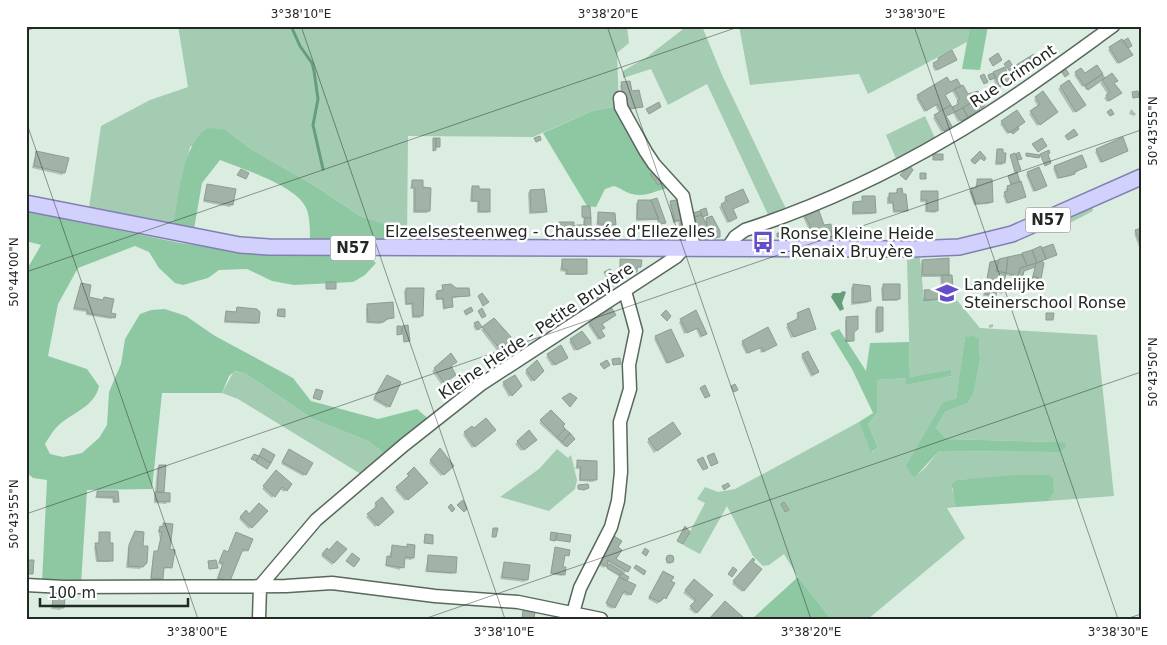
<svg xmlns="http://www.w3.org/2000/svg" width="1167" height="645" font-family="'DejaVu Sans',sans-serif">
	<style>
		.green { fill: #a3ccb2; fill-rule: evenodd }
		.forest { fill: #8dc8a3 }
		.water { fill: #649e7b }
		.shadow { fill: #0003; fill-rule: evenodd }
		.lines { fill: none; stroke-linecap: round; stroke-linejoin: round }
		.stream { stroke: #649e7b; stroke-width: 3 }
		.building { fill: #a1b3a7; stroke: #8c9d91 }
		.minor-casing { stroke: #58685d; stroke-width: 15 }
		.major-casing { stroke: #8180b0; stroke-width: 18 }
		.minor { stroke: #fff; stroke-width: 12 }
		.major { stroke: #d2d0fd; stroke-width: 15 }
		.ticks { fill: none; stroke: #222824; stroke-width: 1; stroke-opacity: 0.45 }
		.labels { text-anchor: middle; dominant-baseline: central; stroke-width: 5; stroke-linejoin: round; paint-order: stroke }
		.shield { fill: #fff; stroke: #646866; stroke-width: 1 }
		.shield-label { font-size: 15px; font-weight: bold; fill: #222824 }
		.street-label { font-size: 16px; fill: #222824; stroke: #fff }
		.poi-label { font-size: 16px; fill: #222824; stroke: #fff; text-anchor: start }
		.neatline { fill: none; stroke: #222824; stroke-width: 2 }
		.ticks-label { font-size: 12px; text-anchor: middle; fill: #222824 }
	</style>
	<rect width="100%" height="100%" fill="#dbede1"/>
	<!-- green -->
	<path class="green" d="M178,26H627L629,43L617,53L619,106L592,111L533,137L408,136L407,241H398L392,226L360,216L315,186L251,149L226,130L190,147L173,224L89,208L101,126L150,100L188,87Z
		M687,26H702L722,75L788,213L770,219L707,84L668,105L651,69L623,78V71L647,57Z
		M739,26H970L967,42L868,94L859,74L750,85Z
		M925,116L936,140L897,161L886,135Z
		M1092,207L1093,211L1066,225L1065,219Z
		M907,258H920L924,300L956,299L980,328L1097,335L1114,496L1048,501C1055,491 1055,485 1049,475L957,480L952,489L957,502L956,507L947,508L965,538L868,619H831L798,577L784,554L769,565L763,566L753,556L727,506L700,554L683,545L705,503L697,499L705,487L718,492L735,489L859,422L872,452L878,448L868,424L877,413V380L906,378V385L952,376L951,371L910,377ZM965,337L979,339L980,360L974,392L968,403L945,412L936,428L947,439L1055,442L1066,447L1061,452L939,451L925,468L913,478L943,402L956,400Z
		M234,371L246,374L313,419L368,441L388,456L364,476L238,399L222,393Z
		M557,449L568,458L571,455L577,480L575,489L549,511L500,497L539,469Z"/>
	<!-- forest -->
	<path class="forest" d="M970,26H988L980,70L962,69Z
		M619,106L672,187C658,189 647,198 632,194C626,193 621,188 614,186L605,189L596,207L587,206L543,133L592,111Z
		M209,128L226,130L251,149L315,186L360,216L392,226L397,231L398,241H310C310,231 310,219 307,210C299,186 242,169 220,160L202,183L194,229L173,225C179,198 183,139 209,128Z
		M26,211L180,243L254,253L368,256L376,263L365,275L353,282L294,285L272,281L247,269L219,270L208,278L183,285L175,283L159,268L149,252L135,246L78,268L58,304L48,356L87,369L99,386C95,406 74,412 60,424C54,429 49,437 45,444L50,454L63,457L82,453L99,438L107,425L109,392L121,364L125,339L140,314L151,310L165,309L186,316L215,336L293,378L311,401L378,419L417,409L431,421L388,456L368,441L313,419L246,374L235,371L229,376L222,393H162L152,489L87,490L81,584L42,583L47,480L33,478L26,472V271L41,245L26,241Z
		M839,329L866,371L870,343L909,342L910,377L951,370L952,376L906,385V378L877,380V413L868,424L878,448L871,452L859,422L873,413L852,369L830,333Z
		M973,336L979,339L980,360L974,392L968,403L945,412L936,428L947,439L1055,442L1065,443L1066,447L1061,452L939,451L914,478L906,466L943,402L956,399L965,337Z
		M1016,475H1049L1053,478L1054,492L1048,501L956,507L952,484L957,480Z
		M798,577L831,619H752Z"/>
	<!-- water -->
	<path class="water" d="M843,291L846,292L842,303L844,309L840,311L831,297L833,293H840Z"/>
	<!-- shadow -->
	<path class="shadow" d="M1110,48L1129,57L1117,64L1108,50Z
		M938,59L956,60L935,71L932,66Z
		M1009,62L1013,69L1035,67L1018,80L1005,65Z
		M1004,69L1009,82L997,88L993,78L989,80L988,77Z
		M1081,69L1085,74L1104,78L1086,90L1084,86L1082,87L1074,75Z
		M947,79L949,83L968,96L977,92L984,106L958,122L953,113L946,115L944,116L948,128L941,132L933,118L939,113L935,105L924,112L916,98ZM952,91L958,102L956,104L957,106L952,109L944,96Z
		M1105,79L1113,84L1118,95L1107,102L1104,98L1108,95L1100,83Z
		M1069,81L1083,106L1073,113L1058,89Z
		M622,83L641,106L639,108L624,111L620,86Z
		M1043,93L1054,114L1037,126L1029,114L1038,107L1034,100Z
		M1131,109L1136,114L1134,116L1129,114Z
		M1017,111L1018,129L1007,134L1000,124Z
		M998,150L1004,162L1002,165H995Z
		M1097,150L1127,151L1100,163L1095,152Z
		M36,152L64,173L62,175L32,168Z
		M980,152L985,158L982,160L980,158L973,164L970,160Z
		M1086,166L1071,176L1057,179L1053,169L1055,167Z
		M1028,173L1045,186L1033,192L1026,175Z
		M1016,174L1025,196L1006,204L1003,195L1007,193L1005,189L1011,186L1008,177Z
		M978,180L992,202L989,204L974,205L969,191L974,189Z
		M412,181L429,211L427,213H413V189H410Z
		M208,185L232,205L230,207L203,202Z
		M473,187L489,211L487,213H477V202H470L471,189Z
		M898,190L902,195L907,210L905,212L893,213L892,204H887V197L895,194Z
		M530,191L545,211L543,213L529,214L528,193Z
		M922,192L937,210L935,213L925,212V202H920Z
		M726,198L745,203L732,210L736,218L727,223L719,207L725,203L724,200Z
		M863,198L874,212L872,214L852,215V205L861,203Z
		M656,199L664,223L658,226L657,220L636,221V203Z
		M681,201L688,239H682L678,222L673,223L669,204Z
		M589,207L590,237L588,239L558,240V226L560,224L583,227V221L586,218H582V208Z
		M705,210L706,216L701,217L704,222L707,219L718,237L716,239L697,240L692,214Z
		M598,213L614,224L612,226H596Z
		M805,215L823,226L831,239L829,241H808V228L803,217Z
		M1141,230V250H1140L1134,233Z
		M1052,245L1056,254L1041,262L1040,278L1036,280L1033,291L1030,290L1035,266L1023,271L1021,277L1004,275L1001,292H995L992,297L983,296L989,265L991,263Z
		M562,260L586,273L584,275H565V272L560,271Z
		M948,260L952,297L950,299L923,301L925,291L941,290L940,277H921V263L923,261Z
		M621,261L640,266L634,274L624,278L622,271H618Z
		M610,270L616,284L612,286L604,274Z
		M81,284L87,298L101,301L104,298L114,317L111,319L86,315V312L73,310Z
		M884,285L899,299L897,301H882L881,288Z
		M443,286L468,295L450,299L451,307L443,310L442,300H436L435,294L441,291Z
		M853,286L869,301L867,303L851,305V288Z
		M406,289L422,315L420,318H412L411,305H405L404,291Z
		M368,306L393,317L380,324L366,323V308Z
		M877,308L882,331L880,333H875V310Z
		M237,309L258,322L256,324L224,323L225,314L227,312L235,313Z
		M695,311L706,334L700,338L696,329L684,334L679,322Z
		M798,315L815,329L791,338L786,327L798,320L796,317Z
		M847,318L853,332L851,342H845V320Z
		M494,320L510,340L498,352L481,330Z
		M477,323L480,327L476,331L473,326Z
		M590,323L601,324V338L598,340L588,325Z
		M993,324V327L989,328V325Z
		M656,337L682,356L666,364L654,339Z
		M571,340L589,343L574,351L569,342Z
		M743,342L776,345L761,353L759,348L746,354L741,344Z
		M451,355L449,367L452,377L441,384L432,371Z
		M548,355L566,358L552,366L546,357Z
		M803,355L818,372L811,377L801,357Z
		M537,361L543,371L531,382L525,373Z
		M385,378L392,394L395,396L387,408L373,400Z
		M504,383L520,386L509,397L502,385Z
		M551,412L574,439L565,447L539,423Z
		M471,428L492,432L472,448L463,435Z
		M529,432L533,442L521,451L515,444Z
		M677,436L654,453L647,442L649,440Z
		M289,451L305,474L303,476L281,464Z
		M438,452L452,466L441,476L429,463Z
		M578,461L595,480L593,482L579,481V469H575Z
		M160,466H165L163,494L168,501L166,504L154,503L157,468Z
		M414,469L426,483L405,501L395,490Z
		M274,474L291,484L284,492L280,489L272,498L262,489Z
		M117,492L118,501L115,503H113L112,499L95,498L97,493Z
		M382,498L392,512L375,527L366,517L376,508L374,506Z
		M266,511L249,529L239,519L246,512L249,515Z
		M164,525L171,568L163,569L160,581L150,580L153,555L157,552L160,540L158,530Z
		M135,532L142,547V566L140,569L126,568L128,548Z
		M100,534L112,560L109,562H96L94,547L98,545Z
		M236,534L247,550L245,552L241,551L227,582L216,580L222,565L218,564L222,554L227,553Z
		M408,545L413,558L411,560L404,559L400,570L385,566L393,546L405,548Z
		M617,548L614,559L627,571L623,575L630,594L628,596L621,593L612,609L606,606L620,577L607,569L611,565L606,562L604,568L596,564Z
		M345,549L332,565L321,556L327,550L329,552Z
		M555,549L568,555L564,557L562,568L564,574L562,576L550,574Z
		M671,555L674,557L669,564L666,563Z
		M428,556L454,572L452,574L425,572Z
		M753,560L752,562L760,569L742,592L732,584Z
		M504,563L527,580L524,582L500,579Z
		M662,574L673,584L665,598L657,604L648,599Z
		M694,581L712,595L695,614L689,609L695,602L683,593Z
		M54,598L62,608L60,610L51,609Z"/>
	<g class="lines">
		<!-- stream -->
		<path class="stream" d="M291,26L300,46L312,63L314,71L318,99L313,125L323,169"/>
	</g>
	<!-- building -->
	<path class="building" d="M1128,38L1132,46L1128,48L1123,41Z
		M1122,39L1133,55L1119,63L1109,47Z
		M952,50L957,60L937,70L933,63L939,60L938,58Z
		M998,53L1002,60L993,66L989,59Z
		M1034,54L1041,65L1036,67L1029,57Z
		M1029,57L1037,68L1021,78L1013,67Z
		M1009,60L1016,71L1012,74L1004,64Z
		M1097,65L1103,74L1084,86L1075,72L1081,68L1085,73Z
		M1005,67L1011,83L1000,87L993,72Z
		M1065,68L1069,74L1065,77L1061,71Z
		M993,73L995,78L990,80L988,75Z
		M1112,73L1118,81L1114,83L1122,93L1109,101L1106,95L1110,92L1102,80Z
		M984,74L988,82L984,84L980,76Z
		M1102,74L1105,78L1088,90L1085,86Z
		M947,77L950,82L957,79L961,86L945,95L951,105L941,111L937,104L926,111L917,95Z
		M1069,80L1086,105L1076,112L1060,86Z
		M630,81L632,91L639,90L643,107L626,109L621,82Z
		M963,85L968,94L978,91L981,97L955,112L952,107L959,104L957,101L960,99L954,89Z
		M1043,91L1058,112L1040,125L1030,111L1040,104L1035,97Z
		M1138,91L1139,97L1133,98L1132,92Z
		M975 103a5 5 0 1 1 10 0a5 5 0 1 1-10 0Z
		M974,101L980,110L968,117L963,108Z
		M659,102L661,107L649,114L646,109Z
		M951,105L955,112L946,116L952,126L944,131L934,115Z
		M963,108L968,117L961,121L955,112Z
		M1111,109L1114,114L1110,116L1107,112Z
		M1017,110L1025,122L1009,133L1001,121Z
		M1018,127L1019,129L1013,134L1011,132Z
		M1074,129L1078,135L1068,140L1065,136Z
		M540,136L541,140L536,142L534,138Z
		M1123,137L1128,151L1102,162L1096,149Z
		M433,138H436V150L433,151Z
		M436,138H440V147H436Z
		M1042,138L1047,146L1038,152L1032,144Z
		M997,149H1003V153H1006L1005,163H996Z
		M1049,150L1050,153L1048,154L1051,163L1045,166L1040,154Z
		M36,151L69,158L65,173L34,166Z
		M980,151L986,158L984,161L981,158L975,164L971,160Z
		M1019,152L1022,159L1018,160L1016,154Z
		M1015,153L1021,170L1015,172L1010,155Z
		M1026,153L1040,155L1039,158L1026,156Z
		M933,154H943V160H933Z
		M1082,155L1087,167L1074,172L1075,174L1059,178L1054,166Z
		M910,166L913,170L906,180L900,175Z
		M1039,167L1047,186L1035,191L1027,172Z
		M241,169L249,173L246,179L237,175Z
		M656,170L664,181L658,185L650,174Z
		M1017,172L1020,182L1011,184L1008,176Z
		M920,173H926V179H920Z
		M977,179H992L993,202L976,204L971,188H977Z
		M412,180H423V187L431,188L430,211H415V188L412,187Z
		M1021,181L1026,197L1008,203L1004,192L1008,191L1007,186Z
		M207,184L236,189L233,205L204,200Z
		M472,186H479V189H490V212L479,211V201H472Z
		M902,188L903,194H906L908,211H894L893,202H889V193H897V189Z
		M544,189L547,212H531L530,190Z
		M743,189L749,202L733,209L737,218L729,222L721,204L727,201L725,197Z
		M921,191H938V211H927V200H921Z
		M862,196H875L876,213H853V202L862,201Z
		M657,198L666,223L660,224L651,200Z
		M682,199L687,219L675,221L670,201Z
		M638,200H651L659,219H637Z
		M582,206H590L591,218L582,217Z
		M706,208L708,215L702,217L700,210Z
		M818,208L824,225L831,224L832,239H810V226L804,214Z
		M700,211L702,215L693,217L692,213Z
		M598,212L615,213L616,225L598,224Z
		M702,215L709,230V238L699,239L698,229H695L693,217Z
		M712,216L720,231V237L709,238L706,218Z
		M584,218H591V237L577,238V225H585Z
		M687,219L691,238H684L680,220Z
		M559,222H574V226L577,225V238H560Z
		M1141,228V246L1135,230Z
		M777,233H787L788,237H777Z
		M1053,244L1057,255L1046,259L1042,248Z
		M1041,246L1046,259L1037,263L1032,250Z
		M1032,250L1037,263L1027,266L1022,253Z
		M1022,254L1027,266L1020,268L1018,276L1006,273L1008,257Z
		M1008,257L1006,273L996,271L999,259Z
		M949,258V275H923L922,260Z
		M562,259H587V274H567V270L562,269Z
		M620,259L642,260L641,267H637V272H631V276H625L624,269H620Z
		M999,260L996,271L1006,273L1004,283L998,282L996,296L985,294L990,262Z
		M1042,261L1044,263L1041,279L1033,276L1036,263Z
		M1036,263L1035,267L1024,271L1023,276H1018L1020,268Z
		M610,269L617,284L613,286L604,272Z
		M942,275H952L954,298L925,300L924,290L943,289Z
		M1033,276L1038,278L1035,291L1030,290Z
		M326,282H336V289H326Z
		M998,282L1004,283L1002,293L996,292Z
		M81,283L91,285L89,297L103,300L104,297L114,299L111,313L116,314L115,318L87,313L88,310L74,308Z
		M451,284L456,288H469L470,296L452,297L453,307L444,308L443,298L437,299V291L443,290L442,285Z
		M853,284L870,286L871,301L853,303Z
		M883,284H900V299L883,300Z
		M406,288H424L423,316H413V303L406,304Z
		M482,293L489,302L483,306L478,296Z
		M606,293L608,296L595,304L593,300Z
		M393,302L394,318L386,319L384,322H368L367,304Z
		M237,307L257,309L260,312L259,323L225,321L226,311L236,312Z
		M471,307L473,311L466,315L464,311Z
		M611,307L616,315L602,324L605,328L601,330L605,336L600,339L589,322Z
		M877,307H883V331H877Z
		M482,308L486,316L482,318L478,311Z
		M809,308L816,329L794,337L787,324L799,318L797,313Z
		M278,309H285V317L277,316Z
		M666,310L671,316L667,321L661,315Z
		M696,310L707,334L702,336L698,328L687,333L680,319Z
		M1046,313H1054L1053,320H1046Z
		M858,316V329L854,332V341H847L846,317Z
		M494,318L512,338L501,350L482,327Z
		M478,321L482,327L478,330L474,323Z
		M408,325L410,341L404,342L402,326Z
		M397,326H401L402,334L397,335Z
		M768,327L777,345L763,352L762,347L748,353L742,341Z
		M671,329L684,356L668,363L655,336Z
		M582,331L591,343L577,350L570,339Z
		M561,345L568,358L555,365L547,354Z
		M808,351L819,372L813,375L802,354Z
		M451,353L457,362L451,366L456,375L444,383L434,368Z
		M620,358L621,364L613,365L612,359Z
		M537,360L544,371L534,381L526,370Z
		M607,360L610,365L604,369L600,364Z
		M387,375L401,382L390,407L374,398Z
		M515,375L522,386L512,396L503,382Z
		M735,384L738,390L734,392L731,386Z
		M705,385L710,396L705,398L700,388Z
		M316,389L323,391L320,400L313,398Z
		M570,393L577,398L570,407L562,398Z
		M551,410L565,424L563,426L565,429L557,437L540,420Z
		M486,418L496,430L475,447L464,432L472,426L474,428Z
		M673,422L681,434L657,451L648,439Z
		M565,429L570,433L562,442L557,437Z
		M529,430L537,440L524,450L517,441Z
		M570,433L575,439L567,447L562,442Z
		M263,448L275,455L271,463L259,456Z
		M440,448L454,466L444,475L430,460Z
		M289,449L313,463L306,475L282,462Z
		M714,453L718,463L711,466L707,456Z
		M254,454L259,456L256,461L251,459Z
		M259,456L271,463L267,469L256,462Z
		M703,457L708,468L703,470L697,460Z
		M577,460L597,461V480H580L581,467H577Z
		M159,465H166L164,492H157Z
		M414,467L428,483L408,500L396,487L409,476L407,474Z
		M276,470L292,484L287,491L282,487L275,497L263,486Z
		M728,483L730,486L724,490L722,486Z
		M588,484L589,488L584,490L578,489V485Z
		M97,491H118L119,502H114V497H97Z
		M155,492L170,493V502L155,501Z
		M382,497L394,512L378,526L367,514L377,506L375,503Z
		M463,500L467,509L464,512L457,505Z
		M784,502L789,510L785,512L781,504Z
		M259,503L268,511L252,528L240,517L246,510L249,514Z
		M451,504L455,509L452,512L448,507Z
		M163,523L173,524L170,549L175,550L172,568L164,567L163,579L151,578L154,551H158L162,532H159L160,526L163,527Z
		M685,526L690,532L683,544L677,541Z
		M493,528H498L496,537H492Z
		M135,531L144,532L143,546H148L147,563L143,567L128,566L129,545Z
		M99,532H110V543H113V561H98L95,543H99Z
		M236,532L253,539L248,551L243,549L230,581L218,578L223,563L219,562L224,550L228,552Z
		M551,532L557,533L555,541L550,540Z
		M557,533L571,535L570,542L556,540Z
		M425,534L433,535V544L424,543Z
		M614,536L622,541L618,547L622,550L616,559L631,567L628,572L608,560L607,567L597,561Z
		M337,541L347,549L334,563L322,554L327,548L329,550Z
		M407,544L415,545L414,558L405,557L404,568L386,565L387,556L391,557L392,545L407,547Z
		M555,547L570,550L569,556L565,555L563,567H566L565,575L551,573Z
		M645,548L649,551L646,556L642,553Z
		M352,553L360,559L354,567L346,561Z
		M666 559a4 4 0 1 1 8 0a4 4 0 1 1-8 0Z
		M428,555L457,557L456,573L427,571Z
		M753,558L755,560L753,562L762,569L744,591L733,581Z
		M26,560H34L33,574H26Z
		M216,560L218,568L209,569L208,561Z
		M504,562L530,565L528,580L502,577Z
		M609,564L622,572L620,575L607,568Z
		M636,565L646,571L644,575L634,568Z
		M733,567L737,570L732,577L728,574Z
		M663,571L674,577L671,581L675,583L666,599L664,597L660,602L649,597Z
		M622,573L629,577L627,581L619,577Z
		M619,577L636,585L631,595L624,591L615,608L606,603Z
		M694,579L713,595L697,613L690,606L696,600L685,590Z
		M53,597L65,598L64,608L52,607Z
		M725,601L743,617L742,619H709Z
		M523,610L535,612L534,619H522Z"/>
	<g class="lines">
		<!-- minor casing -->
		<g class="minor-casing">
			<path id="minor" d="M620,98L621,107L646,152L654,164L683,196L694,248
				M727,249L735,237L745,230C815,207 883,176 946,139C1004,106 1059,65 1113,26
				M26,585L64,587L286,586L332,583L435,596L518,602L601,619
				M573,613L580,588L611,527L618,501L621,472L620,422L630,389L629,365L636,331L625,291
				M259,619L260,586L316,520L404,445L480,385L676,257L683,249"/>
		</g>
		<!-- major casing -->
		<g class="major-casing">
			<path id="major" d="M26,203L240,245L269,247L912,249L959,247L1012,234L1141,177"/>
		</g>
		<!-- minor -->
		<use href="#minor" class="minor"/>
		<!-- major -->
		<use href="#major" class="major"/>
	</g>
	<!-- ticks -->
	<path class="ticks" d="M301,26L505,619M607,26L811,619M914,26L1118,619M26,31L39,26M26,121L198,619M26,272L741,26M26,514L1141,130M424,619L1141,372M1126,619L1141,614"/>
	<!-- icons -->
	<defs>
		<g id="bus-bare" transform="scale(1.725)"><path d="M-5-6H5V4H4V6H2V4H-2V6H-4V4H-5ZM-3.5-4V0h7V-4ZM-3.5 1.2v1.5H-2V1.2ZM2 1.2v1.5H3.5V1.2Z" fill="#644fc8" stroke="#fff" stroke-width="2.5" paint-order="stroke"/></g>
		<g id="school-bare" transform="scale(1.725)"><path d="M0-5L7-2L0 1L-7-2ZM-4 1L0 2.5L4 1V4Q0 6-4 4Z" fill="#644fc8" stroke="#fff" stroke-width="2.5" paint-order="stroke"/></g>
	</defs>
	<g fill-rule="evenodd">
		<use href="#bus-bare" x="763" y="242"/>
		<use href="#school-bare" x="947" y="293"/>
	</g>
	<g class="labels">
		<!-- shield labels -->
		<g class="shield">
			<rect x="1025.5" y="207.5" width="45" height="25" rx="4"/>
			<rect x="330.5" y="235.5" width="45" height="25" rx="4"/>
		</g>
		<g class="shield-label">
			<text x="1048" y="220">N57</text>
			<text x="353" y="248">N57</text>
		</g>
		<!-- street labels -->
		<g class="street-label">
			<text transform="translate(1013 76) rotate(-34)">Rue Crimont</text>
			<text x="550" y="231">Elzeelsesteenweg - Chaussée d'Ellezelles</text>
			<text transform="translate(536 331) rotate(-34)">Kleine Heide - Petite Bruyère</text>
		</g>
		<!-- poi labels -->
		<g class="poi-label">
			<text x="780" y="233">Ronse Kleine Heide<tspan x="780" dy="18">- Renaix Bruyère</tspan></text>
			<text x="964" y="284">Landelijke<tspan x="964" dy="18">Steinerschool Ronse</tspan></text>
		</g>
	</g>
	<!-- border -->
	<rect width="1167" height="645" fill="none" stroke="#ffffff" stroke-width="55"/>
	<!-- scale -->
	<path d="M40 598v8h148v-8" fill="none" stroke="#222824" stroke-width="2.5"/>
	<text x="48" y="598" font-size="15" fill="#222824" stroke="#ffffff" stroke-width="4" paint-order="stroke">100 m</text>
	<rect x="28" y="28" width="1112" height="590" class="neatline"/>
	<g class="ticks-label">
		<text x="301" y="18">3°38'10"E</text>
		<text x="608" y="18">3°38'20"E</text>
		<text x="915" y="18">3°38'30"E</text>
		<text transform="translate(1153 131) rotate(-90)" y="4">50°43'55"N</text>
		<text transform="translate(14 272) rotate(-90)" y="4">50°44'00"N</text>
		<text transform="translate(1153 372) rotate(-90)" y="4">50°43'50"N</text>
		<text transform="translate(14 514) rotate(-90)" y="4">50°43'55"N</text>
		<text x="197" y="636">3°38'00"E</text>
		<text x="504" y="636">3°38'10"E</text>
		<text x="811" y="636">3°38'20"E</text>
		<text x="1118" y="636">3°38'30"E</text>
	</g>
</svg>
